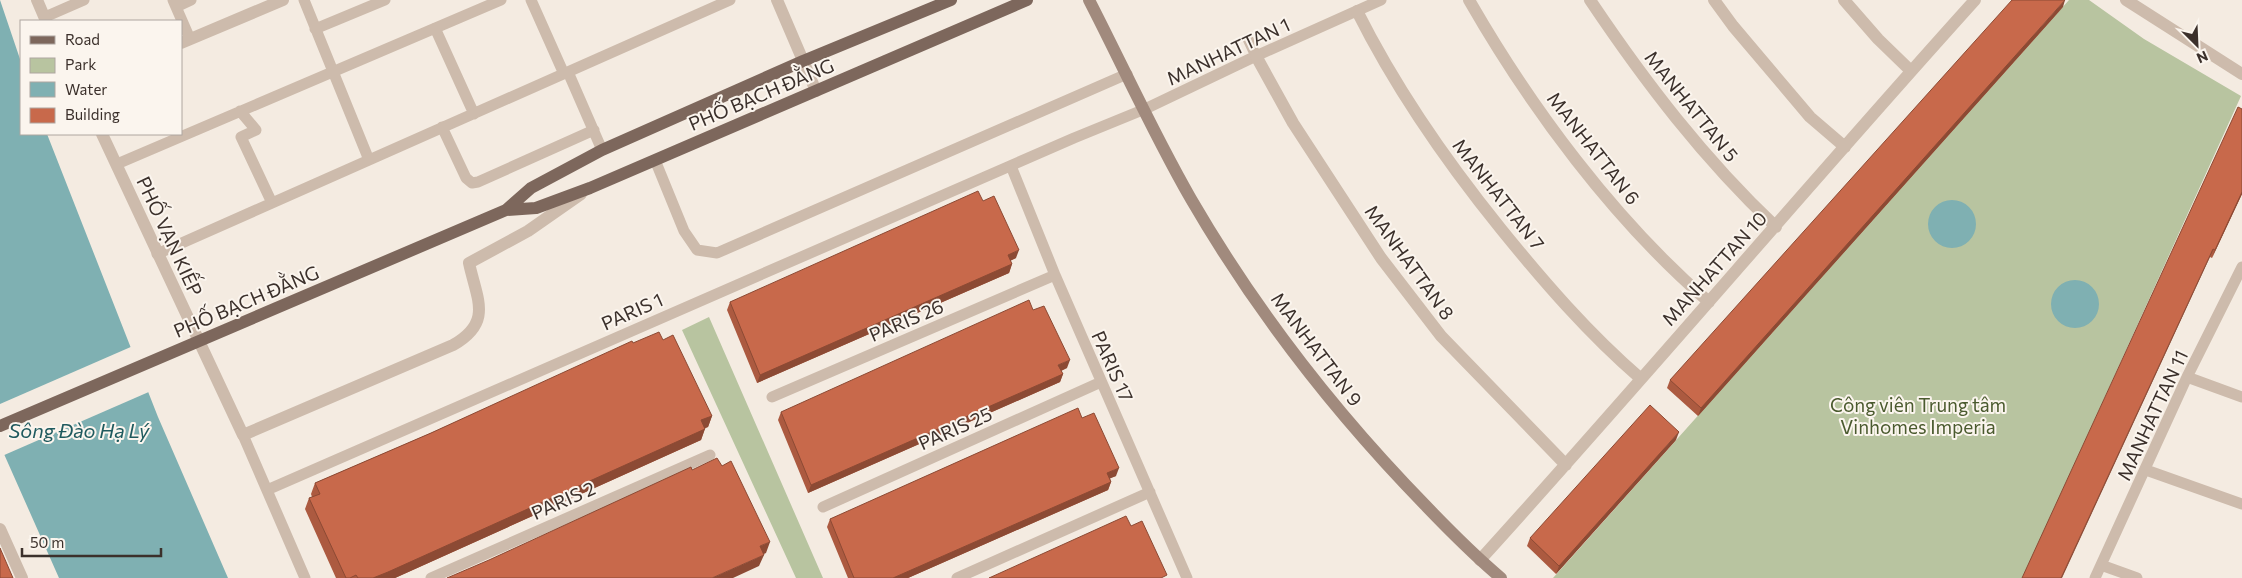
<svg xmlns="http://www.w3.org/2000/svg" width="2242" height="578" font-family="Commissioner,sans-serif">
	<style>
		.green { fill: #b8c4a0 }
		.water { fill: #7fb0b2 }
		.pier { fill: #f4ebe1 }
		.lines { fill: none; stroke-linecap: round; stroke-linejoin: round }
		.service { stroke: #cdbbac; stroke-width: 11 }
		.minor { stroke: #cdbbac; stroke-width: 12 }
		.tertiary { stroke: #cdbbac; stroke-width: 12 }
		.secondary { stroke: #a18a7d; stroke-width: 12 }
		.primary { stroke: #7d675c; stroke-width: 12 }
		.wall { fill: #ac5a40 }
		.shaded-wall { fill: #8c4a34 }
		.building { fill: #c8694b; stroke: #8c4a34 }
		.labels { text-anchor: middle; dominant-baseline: central; stroke-width: 4; stroke-linejoin: round; paint-order: stroke }
		.street-label { font-size: 19px; fill: #3b302b; stroke: #fbf5ee }
		.park-label { font-size: 19px; fill: #4a5a2e; stroke: #fbf5ee }
		.water-label { font-size: 20px; font-style: italic; fill: #1f5a5e; stroke: #fbf5ee }
	</style>
	<rect width="100%" height="100%" fill="#f4ebe1"/>
	<!-- green -->
	<path class="green" d="M2069,0H2089L2144,39L2241,96L2023,578H1553Z
		M709,317L823,578H796L682,330Z"/>
	<!-- water -->
	<path class="water" d="M0,0L21,62V134H47L158,417L228,578H59L0,445Z
		M1928 224a24 24 0 1 1 48 0a24 24 0 1 1-48 0Z
		M2051 304a24 24 0 1 1 48 0a24 24 0 1 1-48 0Z"/>
	<!-- pier -->
	<path class="pier" d="M133,346L151,391L2,456L0,452V404Z"/>
	<g class="lines">
		<!-- service -->
		<path class="service" d="M173,0L190,39
			M304,0L369,160
			M531,0L564,74
			M176,7L191,0
			M45,17L84,0
			M435,28L474,114
			M315,29L385,0
			M1248,39L1256,56
			M568,72L602,150
			M240,111L256,130L241,137L272,203
			M442,127L466,178L472,183L478,182L594,130
			M655,160L684,231L697,250L717,253L1127,74
			M117,164L501,0
			M1011,166L1055,275L1187,578
			M157,254L730,0
			M2187,377L2242,397
			M772,397L1055,275
			M243,435L305,578
			M2146,470L2242,504
			M267,490L1074,138L1145,109L1256,56L1381,0
			M823,507L1101,382
			M2101,565L2137,578
			M431,578L710,455
			M957,578L1150,492
			M2095,578L2187,377L2242,267"/>
		<!-- minor -->
		<path class="minor" d="M1469,0C1531,108 1614,220 1709,302
			M1590,0C1645,82 1704,159 1776,227
			M1714,0L1733,26L1810,117L1845,147
			M1844,0L1878,39L1911,71
			M2126,0L2242,74
			M1357,11C1396,89 1446,161 1501,229C1544,282 1588,333 1640,378
			M181,43L283,0
			M1256,56L1293,123L1381,258L1441,336L1566,465
			M1480,560C1647,376 1808,185 1975,0"/>
		<!-- tertiary -->
		<path class="tertiary" d="M37,0L46,21
			M777,0L816,91
			M102,134L243,435L453,345C493,322 477,300 469,263L528,231L581,194
			M0,529L22,578"/>
		<!-- secondary -->
		<path class="secondary" d="M1089,0C1123,66 1154,135 1191,199C1256,311 1337,415 1427,507C1451,532 1475,556 1501,578"/>
		<!-- primary -->
		<path class="primary" d="M506,210L536,208L590,188L1027,0
			M0,426L506,210L531,188L602,150L803,61L951,0"/>
	</g>
	<!-- wall -->
	<path class="wall" d="M2063,7L1698,416L1667,388L1670,380Z
		M2238,107L2242,194L2212,258L2210,257Z
		M983,201L1016,258L1010,261L1012,264L1009,273L757,383L727,310L730,302Z
		M663,340L712,416L708,427L705,428L701,440L395,578H336L305,509L309,498L312,497L311,494L315,483L431,433L633,343Z
		M1067,368L1061,371L1063,374L1060,382L808,493L778,420L781,412Z
		M1082,418L1116,476L1110,478L1111,482L1108,490L908,578H848L827,527L830,519Z
		M1676,440L1556,574L1527,546L1530,538Z"/>
	<!-- shaded-wall -->
	<path class="shaded-wall" d="M2065,0L2063,7L1698,416L1701,408Z
		M2242,192V194L2212,258L2215,250Z
		M2213,249L2210,257L2062,578H2061Z
		M1019,250L1016,258L1005,263L1008,255Z
		M1012,264L1009,273L757,383L760,375Z
		M1070,360L1067,368L1056,373L1058,365Z
		M1063,374L1060,382L808,493L811,485Z
		M712,416L708,427L697,431L701,420Z
		M705,429L701,440L395,578H373Z
		M1679,432L1676,440L1556,574L1559,566Z
		M1119,468L1116,476L1104,481L1107,473Z
		M1111,482L1108,490L908,578H893Z
		M770,542L766,553L756,558L760,546Z
		M764,555L759,566L733,578H712Z"/>
	<!-- building -->
	<path class="building" d="M2012,0H2065L1701,408L1670,380Z
		M2238,107L2242,109V192L2215,250L2213,249L2061,578H2022Z
		M978,191L983,201L994,196L1019,250L1008,255L1012,264L760,375L730,302Z
		M1029,300L1033,310L1044,306L1070,360L1058,365L1063,374L811,485L781,412Z
		M659,332L663,340L673,335L712,416L701,420L705,429L388,572L373,578H358L356,575L350,578H346L309,498L320,494L315,483L431,433L632,341L633,343Z
		M1650,405L1679,432L1559,566L1530,538Z
		M1078,408L1082,418L1094,413L1119,468L1107,473L1111,482L893,578H854L830,519Z
		M717,458L722,466L731,461L770,542L760,546L764,555L712,578H447L489,560L691,467L692,470Z
		M1126,516L1131,526L1142,521L1167,575L1161,578H989Z
		M0,548L13,578H0Z"/>
	<g class="labels">
		<!-- street labels -->
		<g class="street-label">
			<text transform="translate(1228 51) rotate(-25)">MANHATTAN 1</text>
			<text transform="translate(761 94) rotate(-23)">PHỐ BẠCH ĐẰNG</text>
			<text transform="translate(1692 106) rotate(51)">MANHATTAN 5</text>
			<text transform="translate(1594 148) rotate(52)">MANHATTAN 6</text>
			<text transform="translate(1499 194) rotate(52)">MANHATTAN 7</text>
			<text transform="translate(170 236) rotate(65)">PHỐ VẠN KIẾP</text>
			<text transform="translate(1410 262) rotate(54)">MANHATTAN 8</text>
			<text transform="translate(1714 268) rotate(-48)">MANHATTAN 10</text>
			<text transform="translate(246 301) rotate(-23)">PHỐ BẠCH ĐẰNG</text>
			<text transform="translate(632 311) rotate(-24)">PARIS 1</text>
			<text transform="translate(906 320) rotate(-23)">PARIS 26</text>
			<text transform="translate(1317 349) rotate(53)">MANHATTAN 9</text>
			<text transform="translate(1113 366) rotate(66)">PARIS 17</text>
			<text transform="translate(2152 415) rotate(-65)">MANHATTAN 11</text>
			<text transform="translate(955 428) rotate(-24)">PARIS 25</text>
			<text transform="translate(563 500) rotate(-24)">PARIS 2</text>
		</g>
		<!-- park labels -->
		<g class="park-label">
			<text x="1918" y="404">Công viên Trung tâm<tspan x="1918" dy="22">Vinhomes Imperia</tspan></text>
		</g>
		<!-- water labels -->
		<g class="water-label">
			<text x="79" y="430">Sông Đào Hạ Lý</text>
		</g>
	</g>
	<!-- legend -->
	<rect x="20" y="20" width="162" height="115" fill="#fbf5ee" stroke="#aea6a0"/>
	<rect x="30" y="36" width="25" height="8" fill="#7d675c" stroke="#aea6a0"/>
	<text x="65" y="45" font-size="15" fill="#3b302b">Road</text>
	<rect x="30" y="58" width="25" height="15" fill="#b8c4a0" stroke="#aea6a0"/>
	<text x="65" y="70" font-size="15" fill="#3b302b">Park</text>
	<rect x="30" y="82" width="25" height="15" fill="#7fb0b2" stroke="#aea6a0"/>
	<text x="65" y="95" font-size="15" fill="#3b302b">Water</text>
	<rect x="30" y="108" width="25" height="15" fill="#c8694b" stroke="#aea6a0"/>
	<text x="65" y="120" font-size="15" fill="#3b302b">Building</text>
	<!-- north arrow -->
	<g transform="translate(2197 45) rotate(156)" stroke="#fbf5ee" stroke-width="4" paint-order="stroke">
	<path d="M0-4L9 19L0 12L-9 19Z" fill="#3b302b"/>
	<text y="-8" font-size="14" font-weight="bold" text-anchor="middle" fill="#3b302b">N</text>
	</g>
	<!-- scale -->
	<path d="M22 548v8h139v-8" fill="none" stroke="#3b302b" stroke-width="2.5"/>
	<text x="30" y="548" font-size="15" fill="#3b302b" stroke="#fbf5ee" stroke-width="4" paint-order="stroke">50 m</text>
</svg>
